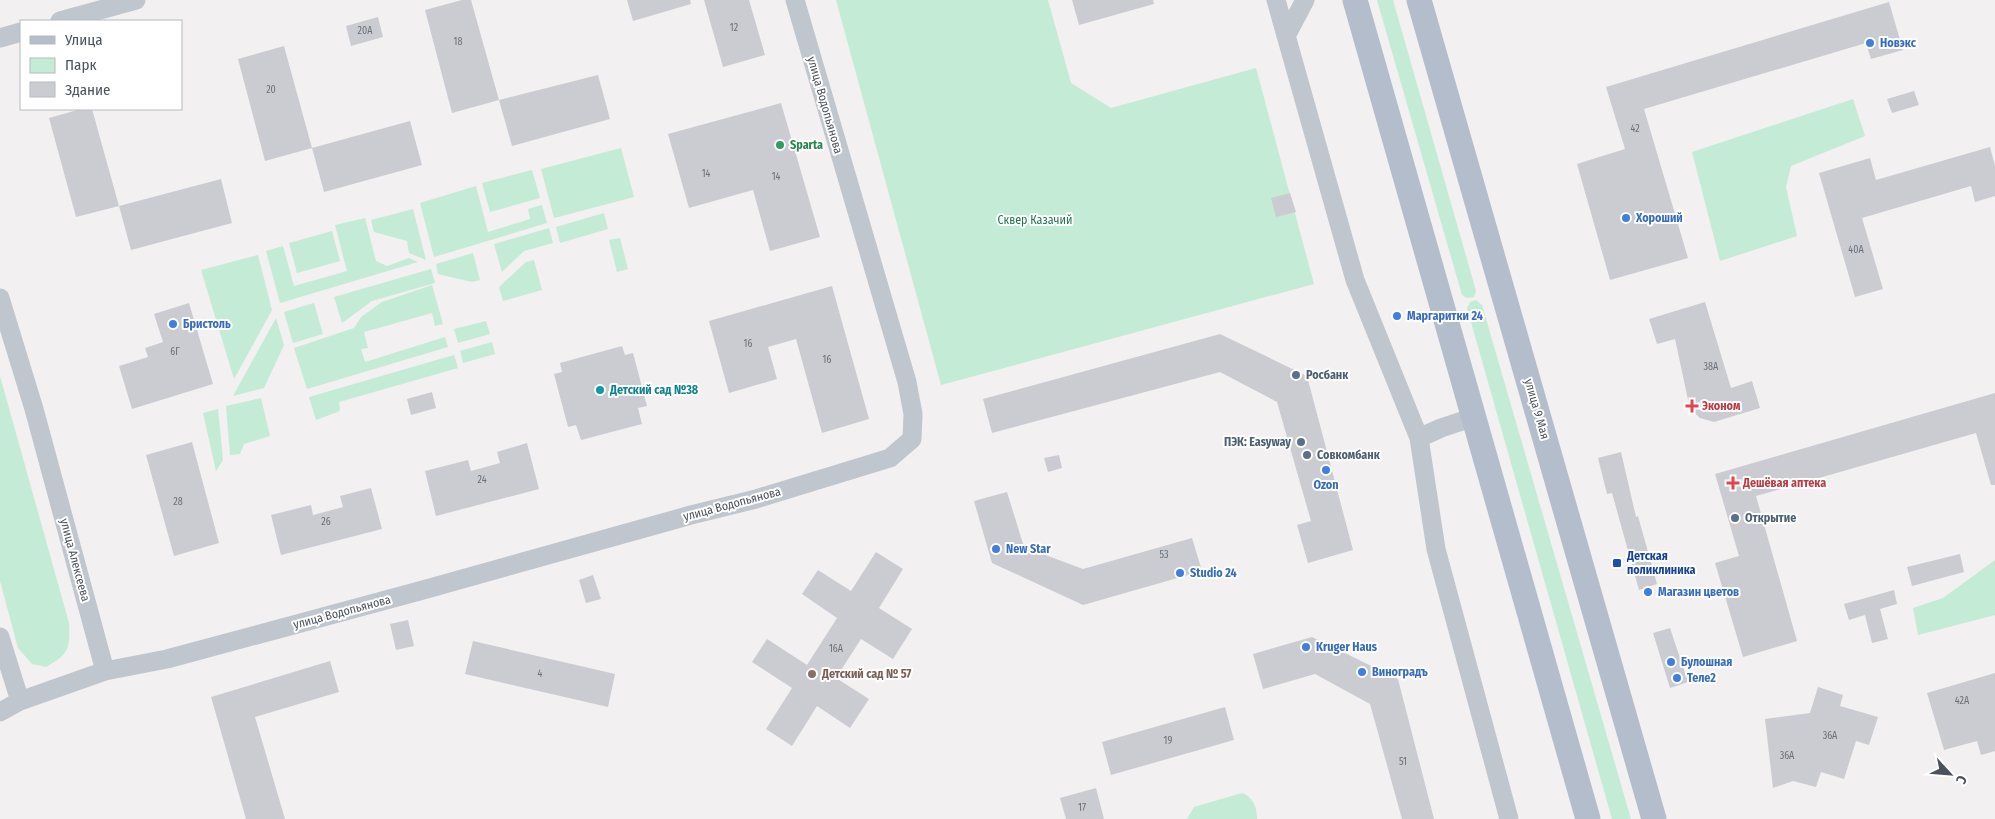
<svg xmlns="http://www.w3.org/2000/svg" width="1995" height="819" font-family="'Fira Sans Condensed',sans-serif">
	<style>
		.green { fill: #c4ebd6 }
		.building { fill: #cbccd2 }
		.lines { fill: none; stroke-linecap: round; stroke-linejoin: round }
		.minor { stroke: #c0c6cd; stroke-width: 19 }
		.major { stroke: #b3bdcb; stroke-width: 25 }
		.shop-dot { fill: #3f7fe0; stroke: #fff; stroke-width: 2 }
		.leisure-dot { fill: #2e9e5b; stroke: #fff; stroke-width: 2 }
		.service-dot { fill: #5c6f8a; stroke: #fff; stroke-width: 2 }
		.culture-dot { fill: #0f9aa8; stroke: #fff; stroke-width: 2 }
		.health-dot { fill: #e0444e; stroke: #fff; stroke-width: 2 }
		.transit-dot { fill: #1a4fb4; stroke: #fff; stroke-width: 2 }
		.education-dot { fill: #8d6e63; stroke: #fff; stroke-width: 2 }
		.labels { text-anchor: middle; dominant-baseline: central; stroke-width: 4; stroke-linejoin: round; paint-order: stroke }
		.number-label { font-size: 10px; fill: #6a7079 }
		.shop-label { font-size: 12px; font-weight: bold; fill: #366cbe; stroke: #fff; text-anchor: start }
		.street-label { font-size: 12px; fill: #4a525b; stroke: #fff }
		.leisure-label { font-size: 12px; font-weight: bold; fill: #27864d; stroke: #fff; text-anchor: start }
		.park-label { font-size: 12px; fill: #227652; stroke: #fff }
		.service-label { font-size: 12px; font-weight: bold; fill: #4e5e75; stroke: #fff; text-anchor: start }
		.culture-label { font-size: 12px; font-weight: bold; fill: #0d838f; stroke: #fff; text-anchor: start }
		.health-label { font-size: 12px; font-weight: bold; fill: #be3a42; stroke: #fff; text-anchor: start }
		.transit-label { font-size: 12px; font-weight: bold; fill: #164399; stroke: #fff; text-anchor: start }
		.education-label { font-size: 12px; font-weight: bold; fill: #785e54; stroke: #fff; text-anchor: start }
	</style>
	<rect width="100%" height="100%" fill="#f2f0f0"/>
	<!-- green -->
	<path class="green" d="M836,0H1048L1071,83L1111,108L1256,68L1314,284L941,385Z
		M1377,0H1393L1476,291L1474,297L1467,298L1462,295Z
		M1853,99L1865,136L1791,166L1786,187L1797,236L1720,261L1692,152Z
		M621,148L634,197L554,218L541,169Z
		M532,170L540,198L490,212L482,183Z
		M476,186L488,232L530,219L528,209L542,205L547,223L434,257L420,203Z
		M413,209L426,260L409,253L407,241L374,232L371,220Z
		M604,213L608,229L560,243L556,227Z
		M365,218L376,261L387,266L409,258L418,262L280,303L266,251L283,246L294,286L347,271L335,225Z
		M549,228L553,243L524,251L502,272L494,244Z
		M332,231L340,261L297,273L289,243Z
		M620,238L628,269L617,272L609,240Z
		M473,253L480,280L472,282L438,274L436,264Z
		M258,255L272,310L234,379L201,270Z
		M534,260L542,290L503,301L499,287L526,262Z
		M431,269L435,283L372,301L342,323L334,297Z
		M432,285L443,324L435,326L432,313L364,332L368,348L361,349L365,362L445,337L448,347L307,389L294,348L354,328L361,317L382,302Z
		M1476,300L1482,305L1631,819H1612L1467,308L1470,302Z
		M314,303L323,334L293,343L284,312Z
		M276,318L284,345L264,388L233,396Z
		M486,321L490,334L458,343L454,329Z
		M492,342L495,354L463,363L460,351Z
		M454,355L458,368L339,402L340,411L316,420L309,397Z
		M0,376L69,623C70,649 69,654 46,667L32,664L18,648L0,581Z
		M261,398L270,436L244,444L240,454L230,455L226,406Z
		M218,409L223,460L216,471L203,413Z
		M1995,560V615L1918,635L1913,608L1943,598Z
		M1242,793C1253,797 1257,807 1257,819H1187L1194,807Z"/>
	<!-- building -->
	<path class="building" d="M462,0H471L499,100L598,75L610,119L512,146L499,100L452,113L425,10Z
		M627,0H690L691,4L633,21Z
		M704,0H749L765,55L723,67Z
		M1072,0H1153L1154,4L1079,25Z
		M1889,2L1903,50L1871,59L1866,43L1644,109L1688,258L1610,280L1577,164L1625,149L1606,87Z
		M378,17L383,37L351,46L346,26Z
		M284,46L312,148L410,121L422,165L324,192L312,148L265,161L238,59Z
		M1914,91L1919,105L1892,113L1887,99Z
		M781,103L820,237L770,251L753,190L689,208L668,134Z
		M81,109H92L119,206L221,179L232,223L131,250L119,206L76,217L49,118Z
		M1990,147L1995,166V196L1975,202L1971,186L1862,218L1883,289L1855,297L1819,173L1870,158L1876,180Z
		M1290,193L1296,212L1276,217L1271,198Z
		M832,286L869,419L822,433L796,339L768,347L777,379L729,393L709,321Z
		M1705,302L1731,388L1752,381L1760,408L1714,422L1700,418L1690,409L1675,339L1657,344L1649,319Z
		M189,303L213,384L132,409L119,366L148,357L145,348L163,342L154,314Z
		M1220,334L1307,376L1353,550L1308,563L1297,525L1311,521L1277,402L1220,372L992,433L983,399Z
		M622,346L625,355L633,353L647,406L638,408L642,424L581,440L576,425L568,427L554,374L562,372L560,363Z
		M432,392L436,408L411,415L407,399Z
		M1995,393V485H1991L1976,433L1756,496L1797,641L1743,657L1715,563L1739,556L1715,474Z
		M192,442L219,543L174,556L146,455Z
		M527,443L539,489L436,516L425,471L468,460L471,471L500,463L497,452Z
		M1621,452L1636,517L1638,516L1657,584L1639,590L1612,493L1607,494L1598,458Z
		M1059,455L1062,468L1048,472L1044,458Z
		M371,488L382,529L281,555L271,515L311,505L313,515L343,507L340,496Z
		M1007,492L1024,547L1083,569L1192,538L1202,571L1083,605L992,563L974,501Z
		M876,552L903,569L879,608L912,629L893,659L861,639L836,678L869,699L850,728L817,706L792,746L766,729L792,688L752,662L767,639L807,665L837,618L802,594L818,570L851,591Z
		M1960,554L1964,572L1912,586L1907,567Z
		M593,575L601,599L586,603L579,580Z
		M1894,590L1897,604L1880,609L1888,639L1872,643L1865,615L1849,620L1844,604Z
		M408,620L414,646L396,650L390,624Z
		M1670,628L1688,682L1670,688L1653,633Z
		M1312,637L1398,679L1434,819H1402L1370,704L1315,674L1263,689L1253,654Z
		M473,641L615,674L608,707L465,674Z
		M330,661L339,692L255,717L285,819H246L211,697Z
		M1995,673V751L1981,755L1977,741L1944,750L1927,693Z
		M1818,687L1843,695L1840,706L1878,717L1869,745L1856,741L1844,779L1821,772L1816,787L1793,781L1773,788L1765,719L1810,713Z
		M1225,707L1234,740L1111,775L1102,742Z
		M1096,788L1104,819H1066L1060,798Z"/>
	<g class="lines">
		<!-- minor -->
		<path class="minor" d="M1276,0L1355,280L1419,438L1436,549L1509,819
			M60,21L136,0
			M1286,36L1305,0
			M0,38L21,32
			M0,298L34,409L105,671
			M1419,438L1441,428L1474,417
			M0,637L20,701
			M0,712L20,701L105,671L167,659L423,590L691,515L756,499L890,458L912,439L913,414L907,382L795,0"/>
		<!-- major -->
		<path class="major" d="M1355,0L1588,819
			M1419,0L1654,819"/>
	</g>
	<!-- markers -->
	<g class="shop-dot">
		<circle cx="1870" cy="43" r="5"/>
		<circle cx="1626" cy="218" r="5"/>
		<circle cx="1397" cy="316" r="5"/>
		<circle cx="173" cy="324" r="5"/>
		<circle cx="1326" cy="470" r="5"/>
		<circle cx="996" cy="549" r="5"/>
		<circle cx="1180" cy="573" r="5"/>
		<circle cx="1648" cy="592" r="5"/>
		<circle cx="1306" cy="647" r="5"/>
		<circle cx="1671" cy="662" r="5"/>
		<circle cx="1362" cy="672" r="5"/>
		<circle cx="1677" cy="678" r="5"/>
	</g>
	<circle class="leisure-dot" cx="780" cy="145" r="5"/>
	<g class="service-dot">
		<circle cx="1296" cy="375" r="5"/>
		<circle cx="1301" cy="442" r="5"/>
		<circle cx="1307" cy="455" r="5"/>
		<circle cx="1735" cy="518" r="5"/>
	</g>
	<circle class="culture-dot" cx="600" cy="390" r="5"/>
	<g class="health-dot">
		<path d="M1689.5 398.5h5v5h5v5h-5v5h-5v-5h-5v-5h5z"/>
		<path d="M1730.5 475.5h5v5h5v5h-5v5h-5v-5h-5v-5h5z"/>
	</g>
	<rect class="transit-dot" x="1612" y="558" width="10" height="10" rx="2.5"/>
	<circle class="education-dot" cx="812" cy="674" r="5"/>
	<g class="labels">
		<!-- number labels -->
		<g class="number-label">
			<text x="734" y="28">12</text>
			<text x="365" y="31">20А</text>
			<text x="458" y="42">18</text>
			<text x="271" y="90">20</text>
			<text x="1635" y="129">42</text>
			<text x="706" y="174">14</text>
			<text x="776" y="177">14</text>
			<text x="1856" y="250">40А</text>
			<text x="748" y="344">16</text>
			<text x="175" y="352">6Г</text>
			<text x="827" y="360">16</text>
			<text x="1711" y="367">38А</text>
			<text x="482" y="480">24</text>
			<text x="178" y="502">28</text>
			<text x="326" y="522">26</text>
			<text x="1164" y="555">53</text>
			<text x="836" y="649">16А</text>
			<text x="540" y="674">4</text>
			<text x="1962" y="701">42А</text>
			<text x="1830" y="736">36А</text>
			<text x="1168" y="741">19</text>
			<text x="1787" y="756">36А</text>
			<text x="1403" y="762">51</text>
			<text x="1082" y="808">17</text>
		</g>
		<!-- shop labels -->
		<g class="shop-label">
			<text x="1880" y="43">Новэкс</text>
			<text x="1636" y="218">Хороший</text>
			<text x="1407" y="316">Маргаритки 24</text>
			<text x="183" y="324">Бристоль</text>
			<text x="1326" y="485" text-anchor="middle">Ozon</text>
			<text x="1006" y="549">New Star</text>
			<text x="1190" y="573">Studio 24</text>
			<text x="1658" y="592">Магазин цветов</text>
			<text x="1316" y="647">Kruger Haus</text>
			<text x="1681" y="662">Булошная</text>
			<text x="1372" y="672">Виноградъ</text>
			<text x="1687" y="678">Теле2</text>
		</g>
		<!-- street labels -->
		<g class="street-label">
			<text transform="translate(825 105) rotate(74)">улица Водопьянова</text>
			<text transform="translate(1537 409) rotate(74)">улица 9 Мая</text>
			<text transform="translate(732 504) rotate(-15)">улица Водопьянова</text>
			<text transform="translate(75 560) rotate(75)">улица Алексеева</text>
			<text transform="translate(342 612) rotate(-15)">улица Водопьянова</text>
		</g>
		<!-- leisure labels -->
		<g class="leisure-label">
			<text x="790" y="145">Sparta</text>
		</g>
		<!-- park labels -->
		<g class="park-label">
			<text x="1035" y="220">Сквер Казачий</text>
		</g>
		<!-- service labels -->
		<g class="service-label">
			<text x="1306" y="375">Росбанк</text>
			<text x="1291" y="442" text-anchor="end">ПЭК: Easyway</text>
			<text x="1317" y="455">Совкомбанк</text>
			<text x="1745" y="518">Открытие</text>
		</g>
		<!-- culture labels -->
		<g class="culture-label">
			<text x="610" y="390">Детский сад №38</text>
		</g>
		<!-- health labels -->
		<g class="health-label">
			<text x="1702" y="406">Эконом</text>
			<text x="1743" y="483">Дешёвая аптека</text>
		</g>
		<!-- transit labels -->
		<g class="transit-label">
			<text x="1627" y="556">Детская<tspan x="1627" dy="14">поликлиника</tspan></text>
		</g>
		<!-- education labels -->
		<g class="education-label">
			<text x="822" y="674">Детский сад № 57</text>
		</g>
	</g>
	<!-- legend -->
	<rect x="20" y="20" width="162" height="90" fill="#ffffff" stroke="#b7babd"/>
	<rect x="30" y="36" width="25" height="8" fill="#b3bdcb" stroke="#b7babd"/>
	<text x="65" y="45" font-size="15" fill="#4a525b">Улица</text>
	<rect x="30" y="58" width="25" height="15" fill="#c4ebd6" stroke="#b7babd"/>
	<text x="65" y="70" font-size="15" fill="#4a525b">Парк</text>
	<rect x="30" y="82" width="25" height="15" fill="#cbccd2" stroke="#b7babd"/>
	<text x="65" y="95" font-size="15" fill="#4a525b">Здание</text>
	<!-- north arrow -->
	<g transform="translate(1950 774) rotate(116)" stroke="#ffffff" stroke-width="4" paint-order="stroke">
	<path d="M0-4L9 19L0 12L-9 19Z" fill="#4a525b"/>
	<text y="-8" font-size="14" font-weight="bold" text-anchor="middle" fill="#4a525b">С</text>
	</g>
</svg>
